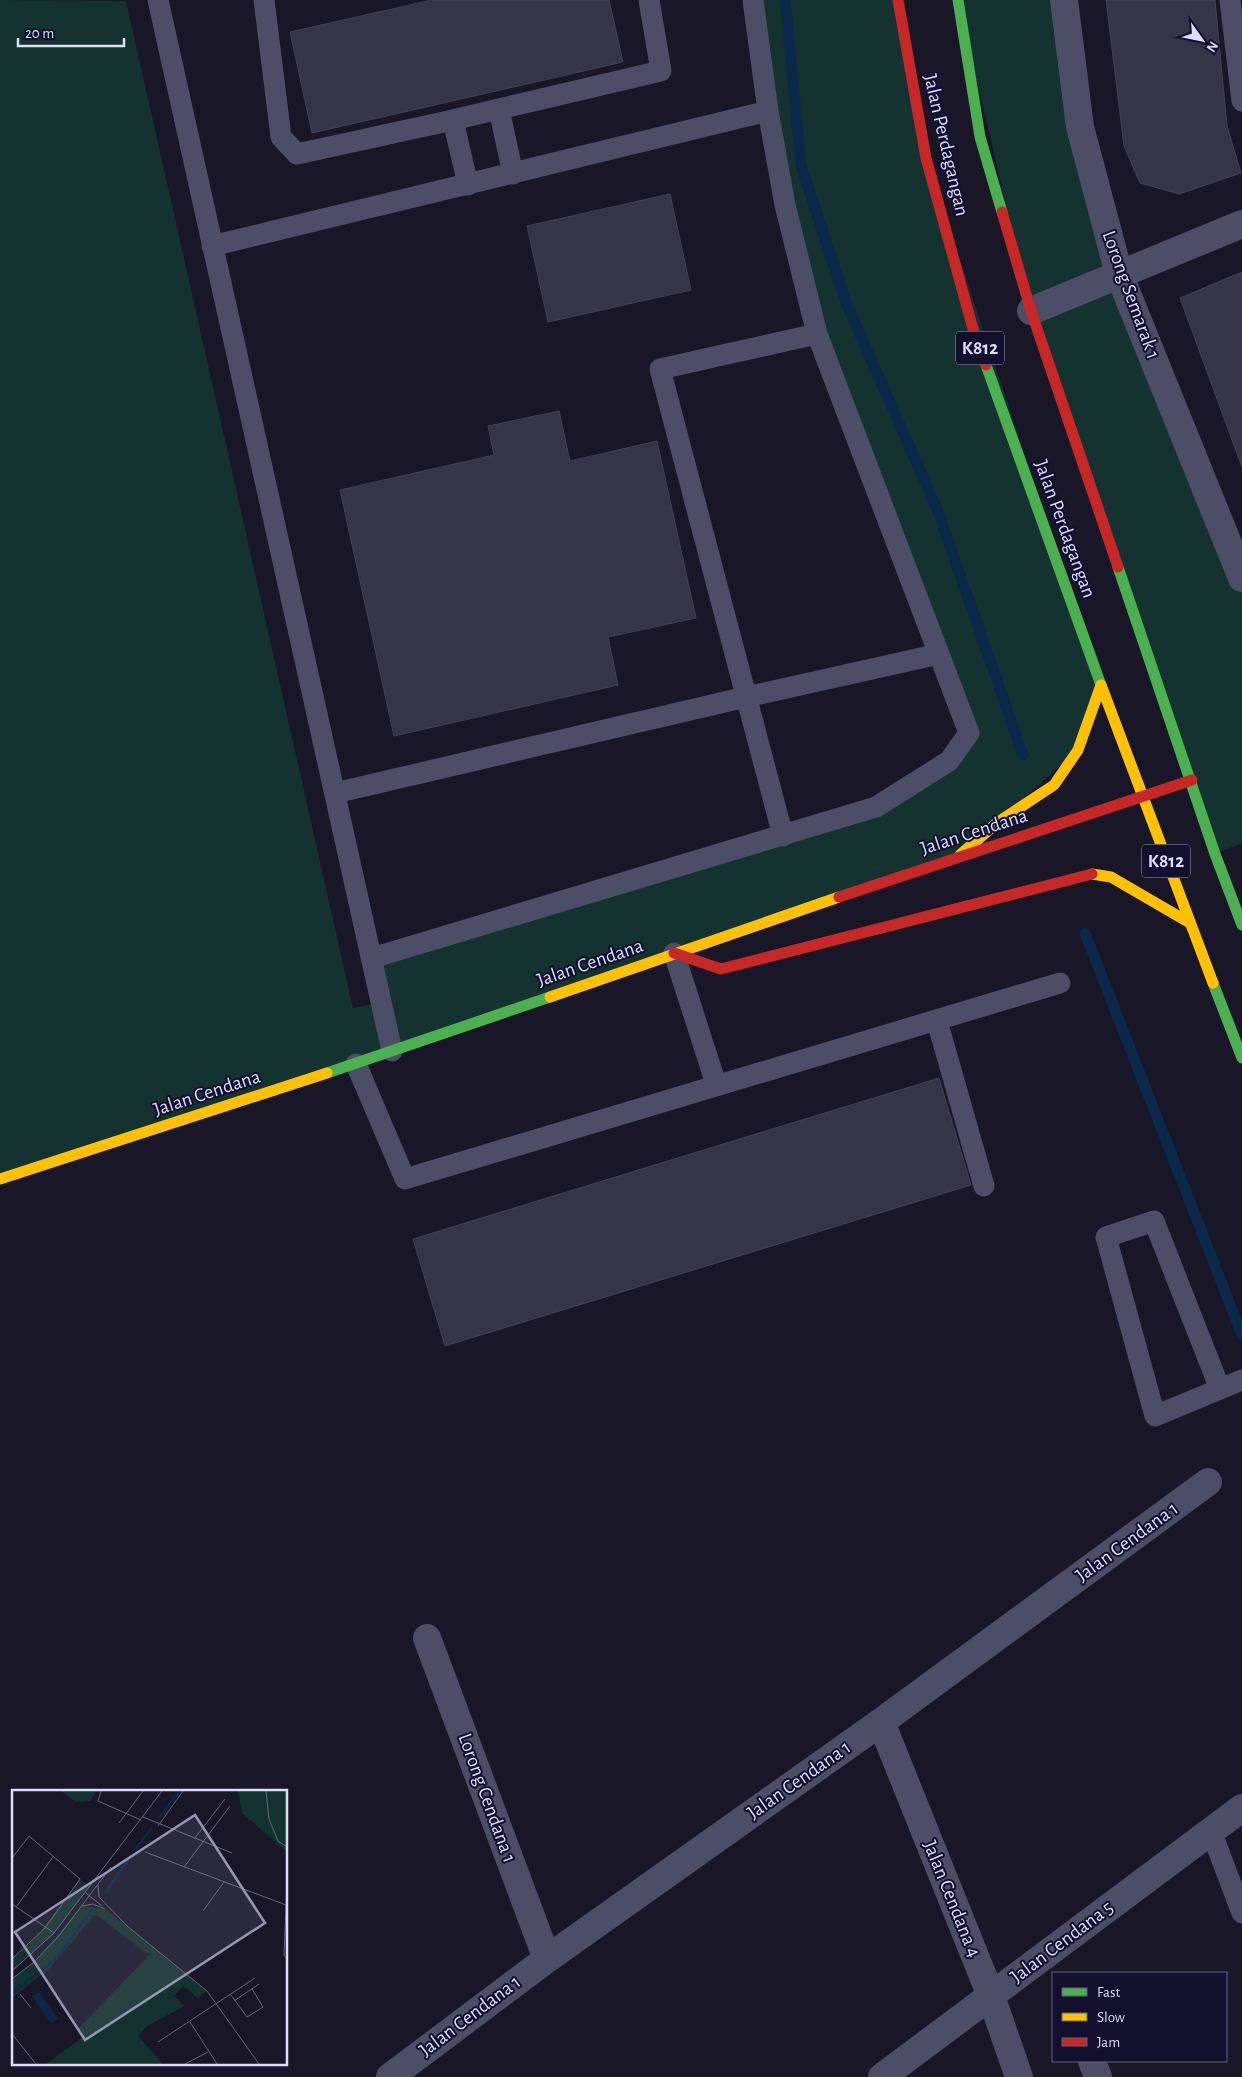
<svg xmlns="http://www.w3.org/2000/svg" width="1242" height="2077" font-family="'Alegreya Sans',sans-serif">
	<style>
		.green { fill: #143330 }
		.lines { fill: none; stroke-linecap: round; stroke-linejoin: round }
		.stream { stroke: #0a284a; stroke-width: 11 }
		.building { fill: #363548; stroke: #434159 }
		.lane { stroke: #4c4d67; stroke-width: 21 }
		.street { stroke: #4c4d67; stroke-width: 28 }
		.fast { stroke: #4caf50; stroke-width: 11 }
		.slow { stroke: #ffc107; stroke-width: 11 }
		.jam { stroke: #c62828; stroke-width: 11 }
		.labels { text-anchor: middle; dominant-baseline: central; stroke-width: 4; stroke-linejoin: round; paint-order: stroke }
		.shield { fill: #12102d; stroke: #9f9fc0; stroke-width: 1 }
		.shield-label { font-size: 19px; font-weight: bold; fill: #dcdcff }
		.street-label { font-size: 20px; fill: #dcdcff; stroke: #12102d }
		.inset-river { fill: none; stroke: #0a284a; stroke-width: 2.5 }
		.inset-road { fill: none; stroke: #66657d; stroke-width: 1 }
		.view { fill: #9797b3; fill-opacity: 0.15; stroke: #9797b3; stroke-width: 2.5 }
		.inset-edge { fill: none; stroke: #dcdcff; stroke-width: 2.5 }
	</style>
	<rect width="100%" height="100%" fill="#181627"/>
	<!-- green -->
	<path class="green" d="M0,0L126,1L353,1008L382,1002L372,958L876,807L969,733L817,334L753,0H898L926,158L1101,685L1078,750L960,855L0,1179Z
		M958,0H1064L1080,127L1242,578V843L1215,854L1031,311Z"/>
	<g class="lines">
		<!-- stream -->
		<path class="stream" d="M785,0L801,165L847,305L937,509L1023,755
			M1085,933L1242,1335"/>
	</g>
	<!-- building -->
	<path class="building" d="M432,0H609L623,62L312,133L290,32Z
		M1106,0H1215L1227,126L1241,173L1179,194L1140,183L1124,146Z
		M670,194L691,290L548,322L527,226Z
		M1242,272V467L1180,298Z
		M559,411L570,461L657,441L696,618L608,637L618,685L394,736L340,490L494,455L488,426Z
		M939,1078L971,1185L445,1346L413,1239Z"/>
	<g class="lines">
		<!-- lane -->
		<path class="lane" d="M158,0L392,1051
			M264,0L281,137L297,154L453,120L468,185
			M1230,0L1242,101
			M453,120L499,109
			M513,174L499,109L661,71L649,0
			M212,246L768,111
			M335,793L746,697L939,654
			M783,836L660,369L817,334
			M674,953L716,1084
			M372,958L876,807L949,761L969,733L817,334L785,205L768,111L753,0
			M937,1021L984,1186
			M356,1064L405,1179L1060,983
			M1220,1389L1154,1221L1106,1237L1155,1416L1242,1380
			M1211,1831L1242,1913"/>
		<!-- street -->
		<path class="street" d="M1064,0L1080,127L1119,274L1242,578
			M1031,311L1242,224
			M427,1638L547,1959
			M881,1722L991,1996L1019,2077
			M1092,2061L1098,2077
			M390,2077L547,1959L881,1722L1208,1482
			M882,2077L1242,1808"/>
		<!-- fast -->
		<path class="fast" d="M958,0L980,137L1002,212
			M986,365L1101,685
			M1118,567L1215,854L1242,925
			M1213,983L1242,1058
			M327,1073L550,997"/>
		<!-- slow -->
		<path class="slow" d="M1101,685L1213,983
			M960,855L998,822L1054,785L1078,750L1101,685
			M1092,874L1111,877L1190,923
			M550,997L839,897
			M0,1179L327,1073"/>
		<!-- jam -->
		<path class="jam" d="M898,0L926,158L973,329L986,365
			M1002,212L1031,311L1118,567
			M839,897L1192,780
			M674,953L721,969L1092,874"/>
	</g>
	<g class="labels">
		<!-- shield labels -->
		<g class="shield">
			<rect x="956" y="331.5" width="48" height="33" rx="4"/>
			<rect x="1142" y="844.5" width="48" height="33" rx="4"/>
		</g>
		<g class="shield-label">
			<text x="980" y="348">K812</text>
			<text x="1166" y="861">K812</text>
		</g>
		<!-- street labels -->
		<g class="street-label">
			<text transform="translate(946 145) rotate(77)">Jalan Perdagangan</text>
			<text transform="translate(1131 295) rotate(70)">Lorong Semarak 1</text>
			<text transform="translate(1065 529) rotate(70)">Jalan Perdagangan</text>
			<text transform="translate(974 832) rotate(-18)">Jalan Cendana</text>
			<text transform="translate(590 963) rotate(-19)">Jalan Cendana</text>
			<text transform="translate(207 1093) rotate(-18)">Jalan Cendana</text>
			<text transform="translate(1127 1542) rotate(-36)">Jalan Cendana 1</text>
			<text transform="translate(799 1780) rotate(-35)">Jalan Cendana 1</text>
			<text transform="translate(487 1798) rotate(70)">Lorong Cendana 1</text>
			<text transform="translate(952 1899) rotate(68)">Jalan Cendana 4</text>
			<text transform="translate(1062 1942) rotate(-37)">Jalan Cendana 5</text>
			<text transform="translate(470 2016) rotate(-37)">Jalan Cendana 1</text>
		</g>
	</g>
	<!-- overview -->
	<g transform="translate(12 1790)">
		<rect width="275" height="275" fill="#181627"/>
		<path d="M49,1H85L78,11L64,12ZM226,1H275V62L230,23ZM68,89L78,97L42,143L0,181V169L23,149ZM70,116L93,119L195,201L186,208L171,196L162,206L173,216L135,236L126,246L151,274H34L71,247L66,239L140,162L135,164L85,125H82L39,177L0,208V188L22,172Z" fill="#143330"/>
		<path d="M27,202L46,229L39,233L20,206Z" fill="#0a284a"/>
		<path class="inset-river" d="M147,28L167,1M123,60L140,38M93,103L119,66M0,203L42,171L81,119"/>
		<path class="inset-road" d="M89,1L86,11L129,30M254,1L257,29L266,51L275,57M131,27L220,63M107,33L131,1M146,36L171,1M182,49L213,9M133,62L274,115M0,68L17,46L68,89L33,138L0,169M172,77L218,16M275,93L272,165L275,169M86,95L87,107L117,138M74,103L90,116M0,114L42,143M70,116L81,114L93,119M4,117L41,67M191,121L212,92M115,136L195,201L247,274M0,181L42,143L150,1M0,189L22,172L46,147L99,77M8,204L19,218M219,205L235,227L251,217L240,199M222,211L247,194M178,232L205,274M0,244L24,274M146,252L243,188M173,274L196,262"/>
		<path class="view" d="M183,25L253,133L73,250L3,142Z"/>
		<rect width="275" height="275" class="inset-edge"/>
	</g>
	<!-- legend -->
	<rect x="1052" y="1972" width="175" height="90" fill="#12102d" stroke="#636281"/>
	<rect x="1062" y="1988" width="25" height="8" fill="#4caf50" stroke="#636281"/>
	<text x="1097" y="1997" font-size="15" fill="#dcdcff">Fast</text>
	<rect x="1062" y="2013" width="25" height="8" fill="#ffc107" stroke="#636281"/>
	<text x="1097" y="2022" font-size="15" fill="#dcdcff">Slow</text>
	<rect x="1062" y="2038" width="25" height="8" fill="#c62828" stroke="#636281"/>
	<text x="1097" y="2047" font-size="15" fill="#dcdcff">Jam</text>
	<!-- north arrow -->
	<g transform="translate(1202 40) rotate(123)" stroke="#12102d" stroke-width="4" paint-order="stroke">
	<path d="M0-4L9 19L0 12L-9 19Z" fill="#dcdcff"/>
	<text y="-8" font-size="14" font-weight="bold" text-anchor="middle" fill="#dcdcff">N</text>
	</g>
	<!-- scale -->
	<path d="M18 38v8h106v-8" fill="none" stroke="#dcdcff" stroke-width="2.5"/>
	<text x="25" y="38" font-size="15" fill="#dcdcff" stroke="#12102d" stroke-width="4" paint-order="stroke">20 m</text>
</svg>
